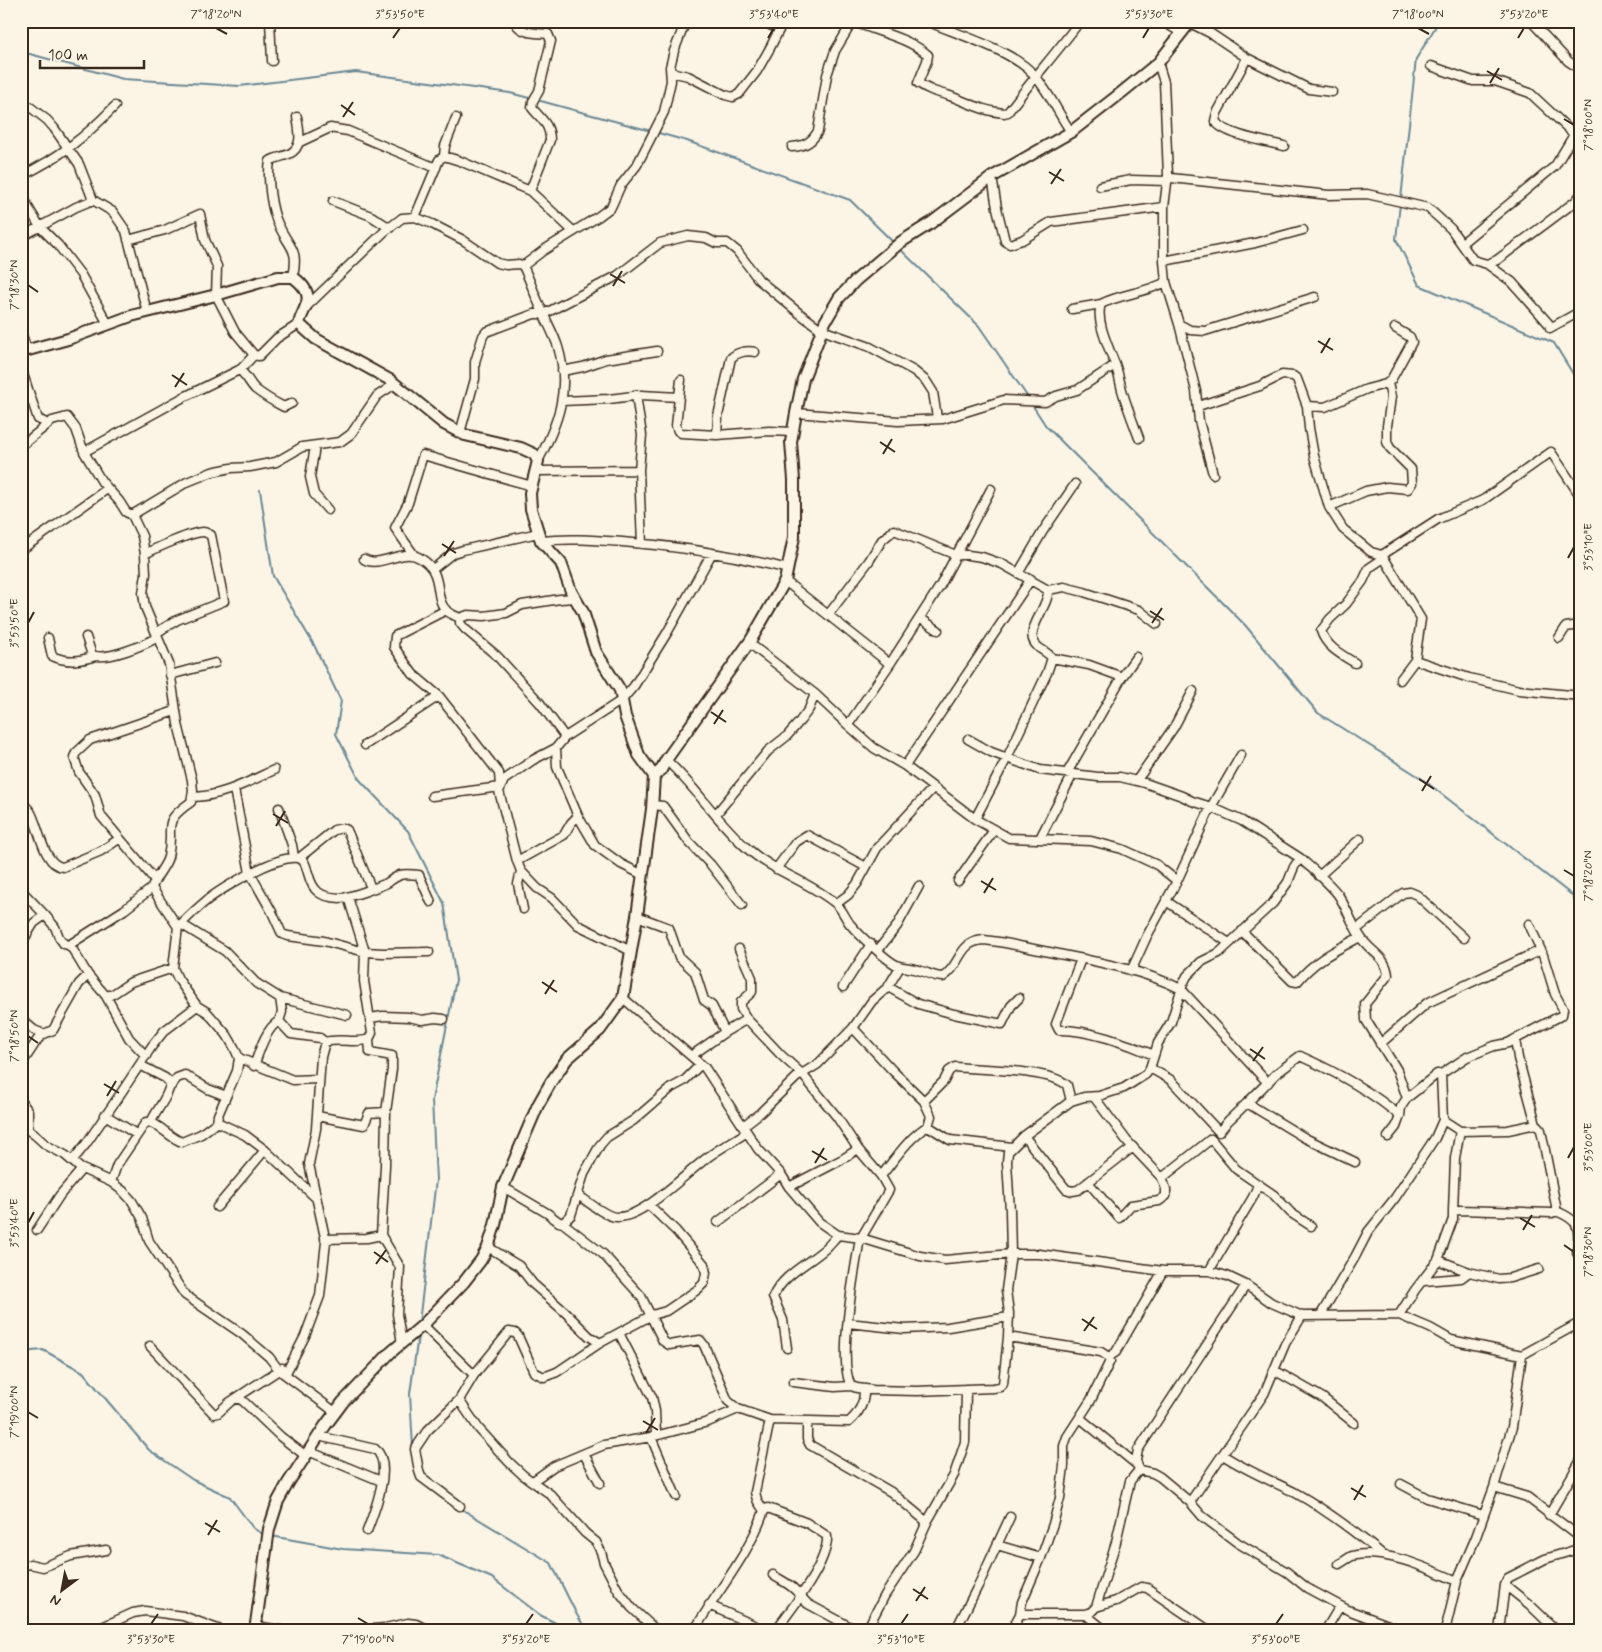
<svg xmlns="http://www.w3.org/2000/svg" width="1602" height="1652" font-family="Mynerve,sans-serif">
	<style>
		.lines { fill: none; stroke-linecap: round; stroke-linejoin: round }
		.stream { stroke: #698897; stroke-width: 2 }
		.street-casing { stroke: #3b2a1e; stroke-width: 11 }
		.secondary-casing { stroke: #3b2a1e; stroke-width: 14 }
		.street { stroke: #fcf5e5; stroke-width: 8 }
		.secondary { stroke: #fcf5e5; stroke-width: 10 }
		.ticks { fill: none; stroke: #3b2a1e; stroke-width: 2 }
		.neatline { fill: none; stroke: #3b2a1e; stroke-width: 2 }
		.ticks-label { font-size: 12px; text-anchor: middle; fill: #3b2a1e }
	</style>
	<rect width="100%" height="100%" fill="#fcf5e5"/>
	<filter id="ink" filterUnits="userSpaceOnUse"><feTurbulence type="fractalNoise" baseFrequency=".02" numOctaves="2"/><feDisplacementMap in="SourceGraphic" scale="10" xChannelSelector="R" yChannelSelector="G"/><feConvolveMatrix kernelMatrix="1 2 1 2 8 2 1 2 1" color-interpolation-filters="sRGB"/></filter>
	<g filter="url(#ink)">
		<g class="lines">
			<!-- stream -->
			<path class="stream" d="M21,45L26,53L123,79L240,86L356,72L510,93L533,99
				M537,100L651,131
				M655,132L687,141L850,200L894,243
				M1401,199L1416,59L1439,21
				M1400,204L1396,239L1419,285L1554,343L1581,387
				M899,248L979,326L1029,399
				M1031,403L1046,426L1245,625L1318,713L1421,778L1573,896L1581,915
				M260,490L273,576L314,645L341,701L336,734L359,779L408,831L444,903L456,980L432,1100L436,1180L419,1323
				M21,1352L43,1350L83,1372L149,1450L193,1480L230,1497L253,1528L264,1535
				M413,1448L410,1394L418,1336
				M460,1508L551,1563L577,1615L587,1631
				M271,1536L343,1549L438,1555L492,1578L540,1615L571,1631"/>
			<!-- street casing -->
			<g class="street-casing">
				<path id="street" d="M270,21L272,61
					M517,21L516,24C522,34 538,33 548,34L551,41L539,91L533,101L532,108C541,119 550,124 550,140L530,191
					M762,21L772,26H781L784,21
					M852,21C877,32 907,37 928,55L927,61L918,83C929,90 935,92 947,95C968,102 981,111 1004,113L1008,112C1031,81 1057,52 1080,21
					M927,21C958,35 1014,50 1036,77C1049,93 1059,114 1071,132
					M1162,21L1182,33
					M1531,21L1568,61L1581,70
					M1190,23L1210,33L1247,58L1309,89L1332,92
					M1247,58L1217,113L1215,121C1224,135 1268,142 1284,146
					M1158,63L1164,82L1168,175L1171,178L1329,195L1367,194L1428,208L1451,229L1473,260L1487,264L1497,260L1576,201L1581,194
					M1431,66L1473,81H1495L1530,93L1574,134
					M671,72L688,76L725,95L733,97L739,94L757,71L770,48L781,26
					M21,100L47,120L54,128L79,164L93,200L113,212L126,231L147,312
					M300,142L330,128L348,131L436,168
					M792,147C805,146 812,142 818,131L827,75L835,51L853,21
					M444,156L445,146L456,118
					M1168,175L1164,207V261L1166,282L1179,324L1196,391L1199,421L1213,474
					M21,176C59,158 86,136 115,106
					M992,177L997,208L1005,241L1010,244L1022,240L1051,222L1164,207
					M1100,186L1131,180L1167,181
					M21,190L28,207L40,227L58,245L81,275L108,324
					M333,201L371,216L390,228
					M415,217L439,160L444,156L460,161L530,191L573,231
					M21,237L76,207L93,200
					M128,240L165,230L200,214L205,240L217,266L216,295L235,332L254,355
					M1462,243L1555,166L1581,123
					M1164,261L1255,243L1303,230
					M1487,264L1512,282L1549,324L1550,328L1581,311
					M523,266C530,280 534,294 541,308C546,321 554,334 558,347C571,389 558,424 538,461
					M293,277C299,248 290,249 279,226C271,210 267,179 270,161C276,157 283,157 289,154C304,147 299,130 297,117
					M305,308L384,232L402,218L415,217L432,224L463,240L497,263L506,265L519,264L523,266L544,250L599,216L611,207L621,185L637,165L664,112L671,81L670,67L674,51L686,21
					M1072,309L1101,304
					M1179,324L1190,330L1205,331L1315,297
					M21,332L27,350
					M21,368L38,419L48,424
					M239,370C247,375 249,383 255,389C264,396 274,402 284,407L292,403
					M562,371L583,367L606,359L657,351
					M636,395L642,435L639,470
					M679,397L681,380
					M562,401L609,399L641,395L679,397L676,426L678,431L681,433L717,435L769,431L793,432
					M1198,406L1260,386L1282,375L1293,376L1297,379L1307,406L1325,407L1367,389L1386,384L1391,380L1412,342L1410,337L1395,328
					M1307,406L1309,428L1314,456L1329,507L1343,529L1371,552L1382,555L1384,558L1369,568L1363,581L1346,604L1330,619L1321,631C1326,647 1342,655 1355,663
					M796,413L898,421L943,419L1004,400L1045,402L1056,396L1077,390L1115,365
					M460,433L475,379V362L483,336L486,332L534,314H544L617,276L660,243L688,236L706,238L716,243H727L737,251L759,280L799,313L822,330L870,347L914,371L926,381L933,392L937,418
					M717,435L718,416L731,358C737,352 747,350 755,352
					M1139,438C1133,422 1127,407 1122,390C1120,382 1118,372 1115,364C1109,348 1095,320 1101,304C1121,294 1145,293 1166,282
					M21,446L52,421L67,417L76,429L84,452L102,482L119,501L126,512L132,515L142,536L145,554L146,574L143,593L145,607L169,664L178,724L192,780L193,791L191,802C159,824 175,826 168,857C165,868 155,876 152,888L178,927L173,968L178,979L197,1006L207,1012L227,1035L234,1047L239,1058L237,1071L218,1115L217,1122L201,1134L182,1142C169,1138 158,1122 146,1122L117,1165L111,1182
					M315,446L310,477L314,494L328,510
					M84,452L182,398L241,369L254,355L259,356L277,338L299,324
					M537,471L639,470L642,544
					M1329,507L1366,491L1387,487L1408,489L1412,483L1411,469L1390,448L1387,442V426L1391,397L1388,383
					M132,515L187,482L212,472L231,468L250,467L276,462L302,447L340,442L351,434L377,396L395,384
					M541,541C568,538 594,540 622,542C678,546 734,555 788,569
					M21,550L107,489
					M145,554C156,548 192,532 203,532C206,532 208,534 211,535L224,601L177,620L156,633
					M414,555L395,528L408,503L423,455L532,486
					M1382,555L1438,519L1483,500L1551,452L1581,497
					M1384,558L1421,619L1415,660L1400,680
					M364,559C380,569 402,547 420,558C446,573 432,598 447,611C450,614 456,616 460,618L468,615L484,616L506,613L522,605L560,599L575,598
					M433,569L453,553L463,550L538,533
					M1019,572L1043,531L1075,484
					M785,581L890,664
					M1048,590L1064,587L1084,592L1139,610L1157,624
					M828,615L869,561L882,540L894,530L956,555H968L982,557L1002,564L1048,590
					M460,618V623L465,629L497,656L540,703L565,737
					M920,618L938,630
					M86,637L92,655C107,661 144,645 158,637
					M48,638L52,656C67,663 80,661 96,656
					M1559,638L1566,627L1581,625
					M749,643L815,694L848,725L890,664L940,586L991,489
					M1052,658L1089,665L1122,677L1067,773
					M1415,660L1469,678L1519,690L1581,696
					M170,675L215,663
					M1122,677L1136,657
					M848,725L874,748L905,766L975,819L1009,838L1091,841L1122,849L1157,865L1177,881L1147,936L1131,971
					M968,739L991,752L1007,758L1047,673L1052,658C1047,651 1038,650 1034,642C1026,629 1050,604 1048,590
					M365,745L439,696
					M666,760C696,787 718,823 748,849C774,872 808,881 835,903C842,908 845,918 850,924C858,934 889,963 899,966C906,968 914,968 921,971C929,973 934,977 943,977C961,966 958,941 984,940C1006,942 1027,948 1049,952C1093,961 1141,969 1181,989L1268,1083
					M905,766L1031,579
					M1137,780L1174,727L1193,691
					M234,789L250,873L272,912L282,934L288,936L324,941L365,952L383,953L429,952
					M432,796L500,787L499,773L439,696L413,674L394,647L395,636L446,610
					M192,797C221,797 248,782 274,770
					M21,802C24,805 28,808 30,811C39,825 43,866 63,867L101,851L119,839
					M652,805L663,806L689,842L711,865L742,905
					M279,808L292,845L294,857
					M716,814L768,751L787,736L800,721L809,709L815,694
					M975,819L1007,758L1040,770L1098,777H1120L1145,783L1182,796L1192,801L1211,807L1242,821L1300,858
					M21,825L33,818
					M1040,838L1073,774
					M299,858L334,830L343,828L347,830L371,888
					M517,861L564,835L571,823L578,816
					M776,869L796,842L807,835L866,867
					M521,871L537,888L552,898L578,925L631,951
					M643,875L621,864L595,845L578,816L557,767L556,748L565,737L622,700L634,686L667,633L712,553
					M1319,876L1360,839
					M154,879L101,816L95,795L79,772L74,757L76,753L90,740L175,711
					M958,881L994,830
					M1177,881L1211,807L1241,755
					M21,890L45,915L55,927L59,937L64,944L69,945L73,950L88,975L106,996L129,1038L146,1056
					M1166,901L1229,943
					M837,903L848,895L857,884L877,848L933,788
					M523,909L518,884L521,871L517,861L499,791L504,780L533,760L556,748
					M637,916L669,928L679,957L695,972L704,1000L712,1006L725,1032
					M181,924L225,951L256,983L280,998L282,1012L279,1021C266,1028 259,1052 254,1066
					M178,927C187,918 196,909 206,901C219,890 292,844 304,862C306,865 307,870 308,873C313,892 320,897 340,898C349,898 378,887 387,883C391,880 396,877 400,875C406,873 413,875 419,875L431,902
					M1357,929L1403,893L1410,892L1417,895L1464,938
					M1242,931L1292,981L1297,982C1315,960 1336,950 1360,937
					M21,944L34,923L45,915
					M69,945L124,910L152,888
					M739,949L752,978V992L741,1002V1009L747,1019
					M878,950L897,926L919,886
					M1081,959L1056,1024L1059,1030C1086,1029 1129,1044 1154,1055
					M843,987L871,944
					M888,987L918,1004L954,1014L1002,1024L1011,1006L1019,998
					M106,996L113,994L131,982L173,968
					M280,998L347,1015
					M623,998L705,1068L758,1149L781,1174L789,1187L819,1222L838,1235L861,1238L920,1256L945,1260L1011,1254H1039L1163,1271H1209L1227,1276L1246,1285L1272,1303L1302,1316L1399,1315L1430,1328L1451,1340L1522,1355L1581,1322
					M370,1018L383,1016L409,1017L422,1020L435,1018L444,1019
					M21,1019L34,1030L44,1034
					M279,1021L291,1034L320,1038L325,1042C340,1038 357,1044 369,1039
					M853,1028L893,1071L924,1101L931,1116L928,1126
					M1515,1039L1518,1058L1536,1124
					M1380,1044L1427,1003L1541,950
					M691,1056L725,1032L747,1019L781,1055L802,1074L837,1117L858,1149L881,1176L889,1190L861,1238
					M239,1058L293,1080L319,1079
					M21,1065L38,1039L44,1034L53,1030L79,984L88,975
					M140,1065L165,1078L170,1083C170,1094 156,1111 151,1122
					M1150,1068L1171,1080L1219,1132L1228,1121L1247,1103
					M171,1086L177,1078L185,1075L208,1089L226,1096
					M1094,1097L1127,1141L1162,1178L1211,1139L1236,1169L1274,1195L1291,1213L1311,1226
					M21,1101L28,1111V1130L35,1135L46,1145L65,1155L80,1168L111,1182L123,1191L132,1201L142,1218L149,1241L185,1295L242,1334L269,1357L279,1370L335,1412
					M924,1101L944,1081L949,1071L955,1067C982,1070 1049,1069 1067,1085L1071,1101
					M105,1115L136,1134
					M317,1116L364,1125L369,1113L386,1112L392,1069V1056L370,1052L369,1039L372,1033L364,981L365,952L348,897
					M1443,1120L1460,1131L1455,1158L1453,1211
					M217,1122L245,1135L265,1150L316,1198
					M743,1126L760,1113L797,1077L818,1064L853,1028L872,1001L888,987L900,967
					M1024,1136L1066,1189L1072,1191L1078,1190L1133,1147
					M1388,1137L1396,1127L1400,1116L1401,1107L1407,1098L1437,1074H1441L1467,1057L1494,1046L1508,1043L1562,1015L1563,1009L1555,994L1543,955L1529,924
					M72,1161L86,1144L121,1093L152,1046L164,1031L197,1006
					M1355,1162L1305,1138L1247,1103L1277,1073L1300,1056C1336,1072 1371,1091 1400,1116
					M881,1176C895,1159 909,1137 928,1126L950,1140L1012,1147
					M1088,1182L1119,1218L1131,1205L1159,1201L1166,1196V1189L1162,1178
					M503,1187L547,1213L559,1222L563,1223L603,1254L641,1296L663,1341L669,1345L700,1340L704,1345L728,1401L738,1409L770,1420L849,1422C859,1413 865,1403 864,1389
					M789,1187L841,1160L858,1149
					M578,1195C587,1201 607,1218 618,1217C644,1217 686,1173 708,1157C720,1148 734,1141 747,1132
					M217,1207L265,1150
					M1556,1211C1581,1221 1580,1228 1577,1253
					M718,1222L781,1174
					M563,1223L571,1215L584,1174L600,1145L607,1137L634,1120L671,1088L684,1081L701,1064
					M37,1230L60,1195L82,1169
					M381,1235L385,1166L386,1112
					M325,1239L367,1238L381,1235L400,1267L397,1314L402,1343
					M488,1247L519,1266L533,1284L565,1312L589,1336L600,1343
					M1209,1271L1253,1197L1258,1185
					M1469,1272L1499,1279L1510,1278L1539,1269
					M1424,1281L1461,1278L1469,1272L1438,1260
					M1399,1315L1415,1290L1438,1260L1453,1219V1211L1460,1210L1552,1213L1556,1211V1206L1541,1130L1536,1124L1508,1130L1460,1131
					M1320,1316L1355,1257L1368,1232L1395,1198L1435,1138L1443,1120L1441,1074
					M848,1323L904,1329L948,1327L1009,1317
					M423,1325L474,1375
					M619,1333L652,1397L655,1411L656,1435
					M1008,1337L1101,1352L1107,1356L1110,1361L1091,1400L1067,1437L1064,1446V1466L1060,1498L1053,1524L1041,1558L1022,1602L1020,1614L1011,1631
					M150,1346L214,1414L218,1413L230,1402L282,1368
					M787,1348L783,1320L773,1297C783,1274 810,1263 827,1247C831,1243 834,1239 838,1235
					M1109,1357L1116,1352L1163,1271
					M1274,1370L1323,1398L1354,1423
					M286,1373L305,1336L320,1296L326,1242L309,1164L316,1129L321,1057L325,1042
					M793,1382L835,1387L851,1386L857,1388L873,1390L917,1391L993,1388L1000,1387L1003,1384L1008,1337L1009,1313L1006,1290L1011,1254L1010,1211L1007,1162L1008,1152L1024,1136L1071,1101L1084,1097L1099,1096L1124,1088L1146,1074L1150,1068L1158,1043L1171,1022L1183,984L1187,976L1201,962L1219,953L1273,903L1288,882L1294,867L1300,858C1313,870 1329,882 1339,896C1347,909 1352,924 1360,936C1369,952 1386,955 1388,975L1365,1004L1366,1020L1397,1070L1407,1098
					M851,1386C837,1360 855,1270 860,1238
					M237,1398L243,1401L281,1437L306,1456
					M459,1400L479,1429L509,1462L523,1475L550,1494L585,1533L596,1542L601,1552L604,1563L618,1590L632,1608L657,1631
					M1080,1418L1137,1465
					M807,1422V1439L810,1445L891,1492L927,1522
					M318,1436L375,1449C394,1463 374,1513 367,1531
					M651,1437L676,1496
					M21,1451H22
					M308,1451L381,1481
					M584,1454L600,1483
					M1223,1455C1245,1470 1270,1480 1294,1492C1325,1509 1354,1531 1382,1554
					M1139,1470L1153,1473L1160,1477L1190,1502L1202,1516L1238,1543L1287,1572L1307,1588L1348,1610L1404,1631
					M1139,1470L1136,1460L1138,1450L1246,1285
					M533,1481L554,1466L604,1445L651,1437L682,1429L708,1422L738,1409
					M1401,1484L1427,1498L1483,1515
					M1494,1487L1527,1497L1581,1538
					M1190,1502L1264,1394L1285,1344L1302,1316
					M460,1506L421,1477L419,1471L415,1449L427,1431L459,1400L474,1375L509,1332L515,1333L518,1336L534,1372L544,1377L557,1372L600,1343L652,1315L666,1311L697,1290L704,1283L706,1273L704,1264L676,1231L649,1205
					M764,1511L768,1508L807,1523L827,1536C829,1562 791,1610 775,1631
					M764,1511L757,1500L755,1492L770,1420
					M1549,1515L1581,1460
					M997,1545L1041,1558
					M1339,1564C1343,1562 1348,1558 1352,1556C1381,1547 1430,1569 1457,1581
					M21,1566L30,1564L43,1567L71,1556L106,1550
					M773,1575C780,1580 788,1583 794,1589C800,1594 802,1599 808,1604L858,1631
					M709,1605L767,1631
					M1096,1607L1116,1601L1141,1587L1147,1588L1210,1631
					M1020,1614H1085L1091,1612L1096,1607L1116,1542L1130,1481L1139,1470
					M1085,1614L1106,1631
					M256,1626L286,1631
					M84,1631L102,1627L133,1613L145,1611L183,1616L223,1631
					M350,1631L385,1628L408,1623L416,1624L430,1631
					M694,1631C717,1591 749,1555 764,1511
					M866,1631L885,1595L914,1551L927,1522L954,1475L965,1442L966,1389
					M955,1631L979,1584L1010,1517
					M1325,1631L1340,1606
					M1445,1631L1457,1581L1476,1537L1494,1487L1512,1427L1522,1355
					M1499,1631L1505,1585
					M1557,1631L1530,1605L1505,1585L1508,1578L1545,1559L1581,1548"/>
			</g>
			<!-- secondary casing -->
			<g class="secondary-casing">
				<path id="secondary" d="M21,352L68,339L131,316L216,295L278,277H293C304,285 312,295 305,308C303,314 300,317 299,324L316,339L390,380L444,424L465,435L521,448L534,454L538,461L530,493L531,509L541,541L561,563L571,591L583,612L596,652L620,690L625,716L639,755L654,776
					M255,1631L269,1529L278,1501L288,1483L325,1426L343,1402L390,1353L423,1325L464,1282L481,1260L488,1247L495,1225L503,1187L538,1105L551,1082L567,1059L600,1030L623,998L637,916L652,809L654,776L661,770L666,760L751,640L785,581L794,537V480L791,442L796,413L803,379L825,322L839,298L855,281L901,242L931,223L992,177L1071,132L1116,97L1158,63L1191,21"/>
			</g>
			<!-- street -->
			<use href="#street" class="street"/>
			<!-- secondary -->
			<use href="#secondary" class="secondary"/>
		</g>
	</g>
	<!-- ticks -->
	<path class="ticks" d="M216,28L227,34M1418,28L1429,34M393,38L400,28M768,38L774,28M1143,38L1149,28M1518,38L1524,28M1487,71L1502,80M1490,83L1499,68M341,105L355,115M343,117L353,102M1564,119L1574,125M1049,172L1064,181M1051,184L1061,169M610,274L625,283M28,285L38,292M613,286L622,271M1318,341L1333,350M1321,353L1330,338M172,375L187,385M175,387L184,373M880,442L895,452M883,454L892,439M442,544L456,553M444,556L454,541M1568,558L1574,547M1150,611L1164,620M28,623L34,612M1152,623L1162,608M711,712L726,722M714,724L723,710M1419,779L1434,789M1422,791L1431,776M273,814L288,823M276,826L285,811M1564,870L1574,876M981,881L996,890M984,893L993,878M542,982L557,992M545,994L554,980M28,1036L38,1043M1250,1049L1265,1059M1253,1061L1263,1047M104,1084L119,1093M107,1096L116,1081M812,1151L827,1160M1568,1158L1574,1147M815,1163L824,1148M1520,1218L1535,1227M28,1223L34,1212M1523,1230L1532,1215M1564,1245L1574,1252M374,1252L388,1262M376,1264L386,1250M1082,1319L1097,1329M1084,1331L1094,1317M28,1412L38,1418M643,1421L658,1430M646,1433L655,1418M1351,1488L1366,1497M1354,1500L1363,1485M205,1523L220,1532M208,1535L217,1520M913,1589L928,1599M916,1601L925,1587M358,1618L368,1624M151,1624L158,1614M526,1624L533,1614M901,1624L908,1614M1276,1624L1283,1614"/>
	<!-- margin -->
	<rect width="1602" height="1652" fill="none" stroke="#fcf5e5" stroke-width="55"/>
	<!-- north arrow -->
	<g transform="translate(62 1590) rotate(212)" stroke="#fcf5e5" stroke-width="4" paint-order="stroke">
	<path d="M0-4L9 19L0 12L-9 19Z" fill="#3b2a1e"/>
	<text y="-8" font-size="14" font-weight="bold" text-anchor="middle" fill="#3b2a1e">N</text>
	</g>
	<!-- scale -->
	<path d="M40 60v8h104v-8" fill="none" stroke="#3b2a1e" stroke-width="2.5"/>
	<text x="48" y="60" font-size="15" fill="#3b2a1e" stroke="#fcf5e5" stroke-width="4" paint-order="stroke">100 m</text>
	<rect x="28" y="28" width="1546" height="1596" class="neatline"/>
	<g class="ticks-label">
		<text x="216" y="18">7°18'20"N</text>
		<text x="400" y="18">3°53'50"E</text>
		<text x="774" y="18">3°53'40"E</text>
		<text x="1149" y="18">3°53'30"E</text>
		<text x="1418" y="18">7°18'00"N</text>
		<text x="1524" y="18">3°53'20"E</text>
		<text transform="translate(1588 125) rotate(-90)" y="4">7°18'00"N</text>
		<text transform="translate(14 285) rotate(-90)" y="4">7°18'30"N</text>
		<text transform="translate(1588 547) rotate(-90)" y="4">3°53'10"E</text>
		<text transform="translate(14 623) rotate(-90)" y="4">3°53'50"E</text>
		<text transform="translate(1588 876) rotate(-90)" y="4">7°18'20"N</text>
		<text transform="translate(14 1036) rotate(-90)" y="4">7°18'50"N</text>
		<text transform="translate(1588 1147) rotate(-90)" y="4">3°53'00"E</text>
		<text transform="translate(14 1223) rotate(-90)" y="4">3°53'40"E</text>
		<text transform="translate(1588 1252) rotate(-90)" y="4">7°18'30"N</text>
		<text transform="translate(14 1412) rotate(-90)" y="4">7°19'00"N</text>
		<text x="151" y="1643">3°53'30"E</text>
		<text x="368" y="1643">7°19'00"N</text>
		<text x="526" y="1643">3°53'20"E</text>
		<text x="901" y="1643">3°53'10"E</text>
		<text x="1276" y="1643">3°53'00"E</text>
	</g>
</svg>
